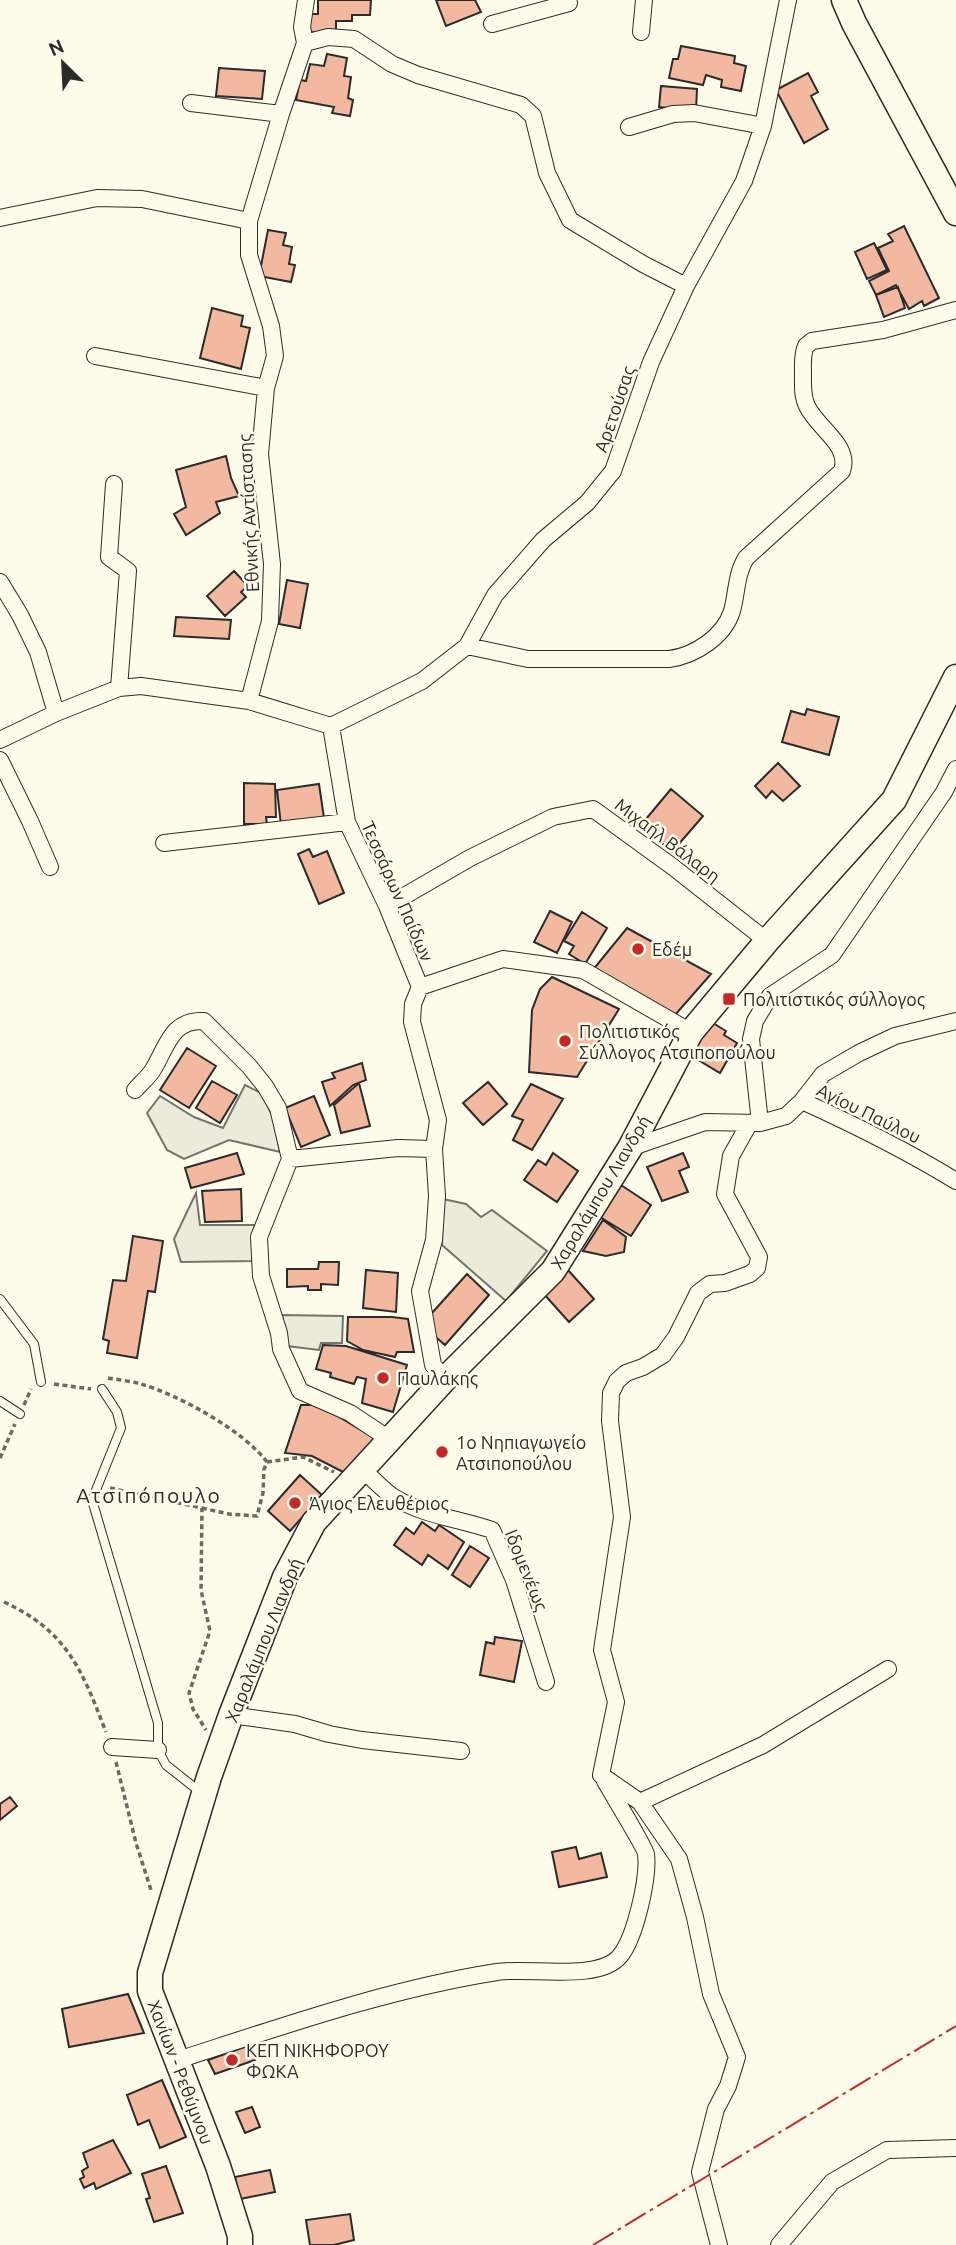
<svg xmlns="http://www.w3.org/2000/svg" width="956" height="2245" font-family="Ubuntu,sans-serif">
	<style>
		.green { fill: #ecebdb; stroke: #74746e; stroke-width: 2 }
		.parking { fill: #eceadb; stroke: #74746e; stroke-width: 2 }
		.building { fill: #f2b8a0; stroke: #2b2b2b; stroke-width: 2 }
		.lines { fill: none; stroke-linecap: round; stroke-linejoin: round }
		.service-casing { stroke: #2b2b2b; stroke-width: 10 }
		.minor-casing { stroke: #2b2b2b; stroke-width: 18 }
		.primary-casing { stroke: #2b2b2b; stroke-width: 27 }
		.path { stroke: #6a6964; stroke-width: 3.5; stroke-dasharray: 5 3.5; stroke-linecap: butt }
		.service { stroke: #fdfbea; stroke-width: 8 }
		.minor { stroke: #fdfbea; stroke-width: 16 }
		.primary { stroke: #fdfbea; stroke-width: 24 }
		.power { stroke: #c62828; stroke-width: 2; stroke-dasharray: 24 5 3.5 5; stroke-linecap: butt }
		.poi-dot { fill: #c62828; stroke: #fdfbea; stroke-width: 2.5 }
		.labels { text-anchor: middle; dominant-baseline: central; stroke-width: 5; stroke-linejoin: round; paint-order: stroke }
		.street-label { font-size: 18px; fill: #2b2b2b; stroke: #fdfbea }
		.poi-label { font-size: 18px; fill: #2b2b2b; stroke: #fdfbea; text-anchor: start }
		.quarter-label { font-size: 21px; letter-spacing: 2px; fill: #2b2b2b; stroke: #fdfbea }
	</style>
	<rect width="100%" height="100%" fill="#fdfbea"/>
	<!-- green -->
	<path class="green" d="M245,1085L261,1093L273,1117L280,1152L229,1140L184,1159L167,1150L147,1113L160,1096L194,1117L223,1128Z
		M196,1193L200,1225H255L252,1239L253,1261L181,1262L174,1239Z
		M443,1199L466,1204L481,1217L492,1210L547,1251L506,1301L442,1245Z"/>
	<!-- parking -->
	<path class="parking" d="M282,1315L343,1316L342,1343H321L319,1350L287,1346Z"/>
	<!-- building -->
	<path class="building" d="M318,0H371L370,15H352V21H336V33L307,32L306,14H318Z
		M436,0H475L481,12L446,26Z
		M681,46L735,56L734,63L746,66L741,91L721,87L722,80L706,75L703,85L669,78L673,59H678Z
		M327,54L347,58L344,76L351,77L348,98L353,100L350,116L332,113L334,107L296,100L300,80L306,81L310,64L324,66Z
		M219,68L265,71L262,99L216,96Z
		M808,73L818,92L811,96L828,129L804,143L776,90Z
		M661,86L697,89L696,111L659,107Z
		M904,226L939,298L924,306L922,301L909,309L896,285L876,295L869,281L889,271L878,248L893,241L888,234Z
		M268,230L286,233L283,245L292,247L289,264L295,265L291,282L259,276Z
		M874,243L887,270L867,279L855,252Z
		M898,287L905,308L884,317L876,295Z
		M212,308L243,316L241,326L250,328L241,369L200,358Z
		M226,456L231,478L239,496L216,502L220,513L186,535L174,514L186,507L176,470Z
		M234,571L248,586L241,592L246,597L225,616L207,596Z
		M287,580L308,584L300,628L279,624Z
		M176,617L231,620L229,639L174,636Z
		M807,709L839,717L829,755L782,742L791,711L805,715Z
		M778,763L800,786L783,801L772,791L766,798L755,786Z
		M244,783L275,784L276,817H266L267,824H244Z
		M319,784L324,818L281,825L277,790Z
		M671,789L703,816L672,852L641,825Z
		M309,849L313,857L327,851L344,893L319,904L298,854Z
		M550,911L572,922L557,953L534,942Z
		M582,912L607,928L585,964L569,954L574,946L564,941Z
		M627,928L711,974L675,1015L592,971Z
		M552,977L619,1009L577,1077L529,1072L532,1010L540,989Z
		M705,1018L726,1031L724,1035L737,1043L720,1073L685,1052Z
		M187,1048L216,1066L189,1108L160,1090Z
		M362,1063L366,1080L353,1085L330,1106L322,1082L335,1078L332,1073Z
		M212,1081L237,1095L220,1123L196,1108Z
		M488,1082L507,1104L483,1125L463,1103Z
		M359,1083L370,1126L341,1133L334,1105Z
		M531,1084L563,1099L532,1150L513,1140L523,1120L512,1116Z
		M314,1096L330,1135L301,1147L285,1108Z
		M237,1153L244,1174L191,1188L185,1168Z
		M553,1153L578,1171L557,1202L524,1180L538,1160L546,1165Z
		M683,1153L689,1167L679,1171L688,1192L662,1201L647,1167Z
		M621,1185L651,1205L631,1236L600,1217Z
		M241,1189L242,1221L205,1222L202,1191Z
		M603,1220L626,1237L624,1252L606,1256L583,1251Z
		M133,1236L163,1241L155,1292L148,1291L137,1358L107,1353L109,1341L103,1339L113,1280L126,1281Z
		M319,1262H339L338,1285L321,1284V1290H308V1286L287,1287V1269H318Z
		M366,1270L398,1273L396,1312L363,1308Z
		M568,1270L594,1299L569,1322L543,1293Z
		M467,1274L489,1295L445,1345L431,1333L432,1313Z
		M348,1317H392L408,1319L414,1352H397L395,1357L363,1350L347,1341Z
		M323,1345L346,1346L407,1365L393,1412L362,1403L366,1379L357,1377L354,1384L330,1377L331,1373L316,1369Z
		M301,1405H319L376,1439L345,1473L312,1456L285,1453Z
		M300,1475L322,1495L290,1531L268,1511Z
		M422,1522L435,1531L439,1525L464,1542L448,1569L428,1555L422,1565L394,1545L406,1528L414,1534Z
		M470,1546L489,1558L470,1587L452,1575Z
		M495,1637L522,1641L514,1682L480,1675L486,1642L494,1644Z
		M10,1797L17,1806L0,1820V1804Z
		M576,1847L579,1859L601,1853L607,1877L559,1887L552,1852Z
		M128,1994L144,2033L69,2047L62,2009Z
		M250,2045L255,2060L215,2074L208,2060Z
		M162,2080L186,2137L160,2148L149,2120L138,2125L127,2095Z
		M252,2107L260,2127L245,2133L236,2112Z
		M113,2140L131,2173L96,2189L94,2183L84,2188L80,2179L84,2177L82,2171L88,2167L83,2153Z
		M166,2166L183,2213L154,2222L146,2199L150,2198L142,2174Z
		M270,2170L275,2192L240,2199L235,2177Z
		M350,2214L354,2240L334,2245H310L306,2220Z"/>
	<g class="lines">
		<!-- service casing -->
		<g class="service-casing">
			<path id="service" d="M0,1299L34,1344L41,1382
				M102,1389L117,1412L121,1428L92,1500L158,1723V1750L166,1765L199,1791
				M0,1401L20,1414"/>
		</g>
		<!-- minor casing -->
		<g class="minor-casing">
			<path id="minor" d="M492,24L569,3L568,0
				M641,32L644,0
				M305,43L328,37L354,39L392,64L418,75L521,105L533,116L547,173L570,220L643,264L686,286
				M191,103L281,114
				M629,127L673,114L694,113L763,126
				M0,218L97,198L142,199L249,221
				M95,356L266,388
				M114,484L109,557L128,571L119,688
				M0,582L20,615L38,652L56,713
				M467,646L528,659H669C694,656 724,637 732,611C737,593 736,574 746,558L842,471C851,445 817,428 807,406C802,396 803,384 803,373C803,364 802,354 806,346L812,341L883,330L956,310
				M249,701L270,621L272,564L260,454L266,388L275,356L271,326L249,255V221L281,114L305,43L302,27L306,0
				M331,726L422,681L467,646L495,595L543,540L587,503L613,471L651,362L686,286L744,181L763,126L788,0
				M331,726L347,822L387,906L420,987L413,1004L412,1022L438,1120L434,1149L437,1196L434,1240L420,1291L433,1365L445,1379
				M0,740L56,713L119,688L141,686L249,701L331,726
				M0,760L30,821L50,867
				M164,843L347,822
				M387,906L470,858L553,817L593,809L673,867L767,941
				M420,987L503,959L583,970L691,1032
				M135,1090C141,1083 149,1077 154,1068C167,1046 172,1019 204,1021L249,1066L265,1086L278,1108L290,1159L259,1237L261,1276L279,1333L281,1349L300,1391L350,1413L389,1439
				M802,1101C855,1125 907,1151 956,1181
				M760,1123L751,1039L755,1021L770,996L832,955L944,792L956,769
				M630,1148L705,1122L760,1123L786,1116L802,1101L823,1074L859,1053L895,1036L956,1021
				M290,1159L398,1148L434,1149
				M363,1470C372,1478 382,1489 392,1496C421,1515 460,1519 492,1530L514,1580L546,1682
				M231,1715L295,1724L329,1734L362,1740L461,1751
				M112,1747L158,1750
				M640,1802L763,1745L888,1669
				M175,2061C280,2027 388,1989 497,1972C528,1967 599,1982 620,1956C635,1938 649,1878 646,1854C645,1847 611,1792 605,1781
				M719,2245L700,2172L716,2109L728,2086L737,2057L711,1994L695,1917L679,1859L640,1802L601,1775L616,1702L602,1650L622,1517L610,1421L611,1393L617,1381L626,1373L643,1367L663,1355L676,1337L698,1293L710,1284L725,1283L750,1274L757,1268L759,1257L725,1194L731,1156L749,1124
				M779,2245L832,2182L887,2150L956,2148"/>
		</g>
		<!-- primary casing -->
		<g class="primary-casing">
			<path id="primary" d="M844,0L854,23L956,213
				M240,2245V2236L218,2166L150,1991V1973L209,1777L231,1715L285,1577L314,1522L445,1379L553,1271L630,1148L691,1032L767,941L894,800L956,677"/>
		</g>
		<!-- path -->
		<path class="path" d="M108,1378C119,1380 131,1381 141,1384C179,1395 244,1431 267,1462
			M54,1384L91,1389
			M24,1405L31,1389
			M0,1458L15,1424
			M267,1462L303,1457L334,1472
			M110,1488L202,1508L201,1590L210,1631L189,1693L193,1709L206,1730
			M202,1508L229,1514L257,1516L263,1493L264,1469L267,1463
			M4,1602C67,1631 82,1670 106,1732
			M116,1762L136,1843L152,1893"/>
		<!-- service -->
		<use href="#service" class="service"/>
		<!-- minor -->
		<use href="#minor" class="minor"/>
		<!-- primary -->
		<use href="#primary" class="primary"/>
		<!-- power -->
		<path class="power" d="M593,2245L956,2026"/>
	</g>
	<!-- markers -->
	<g class="poi-dot">
		<circle cx="638" cy="949" r="7"/>
		<rect x="722" y="992" width="14" height="14" rx="3.5"/>
		<circle cx="565" cy="1041" r="7"/>
		<circle cx="383" cy="1378" r="7"/>
		<circle cx="442" cy="1452" r="7"/>
		<circle cx="295" cy="1503" r="7"/>
		<circle cx="232" cy="2060" r="7"/>
	</g>
	<g class="labels">
		<!-- street labels -->
		<g class="street-label">
			<text transform="translate(614 409) rotate(-71)">Αρετούσας</text>
			<text transform="translate(248 513) rotate(-93)">Εθνικής Αντίστασης</text>
			<text transform="translate(668 840) rotate(37)">Μιχαήλ Βάλαρη</text>
			<text transform="translate(398 891) rotate(66)">Τεσσάρων Παίδων</text>
			<text transform="translate(869 1113) rotate(26)">Αγίου Παύλου</text>
			<text transform="translate(600 1192) rotate(-59)">Χαραλάμπου Λιανδρή</text>
			<text transform="translate(527 1570) rotate(68)">Ιδομενέως</text>
			<text transform="translate(263 1640) rotate(-68)">Χαραλάμπου Λιανδρή</text>
			<text transform="translate(181 2072) rotate(69)">Χανίων - Ρεθύμνου</text>
		</g>
		<!-- poi labels -->
		<g class="poi-label">
			<text x="652" y="949">Εδέμ</text>
			<text x="743" y="999">Πολιτιστικός σύλλογος</text>
			<text x="579" y="1031">Πολιτιστικός<tspan x="579" dy="21">Σύλλογος Ατσιποπούλου</tspan></text>
			<text x="397" y="1378">Παυλάκης</text>
			<text x="456" y="1442">1ο Νηπιαγωγείο<tspan x="456" dy="21">Ατσιποπούλου</tspan></text>
			<text x="309" y="1503">Άγιος Ελευθέριος</text>
			<text x="246" y="2050">ΚΕΠ ΝΙΚΗΦΟΡΟΥ<tspan x="246" dy="21">ΦΩΚΑ</tspan></text>
		</g>
		<!-- quarter labels -->
		<g class="quarter-label">
			<text x="149" y="1495">Ατσιπόπουλο</text>
		</g>
	</g>
	<!-- north arrow -->
	<g transform="translate(63 63) rotate(336)" stroke="#fdfbea" stroke-width="5" paint-order="stroke">
	<path d="M0-5L12 26L0 18L-12 26Z" fill="#2b2b2b"/>
	<text y="-10" font-size="19" font-weight="bold" text-anchor="middle" fill="#2b2b2b">N</text>
	</g>
</svg>
